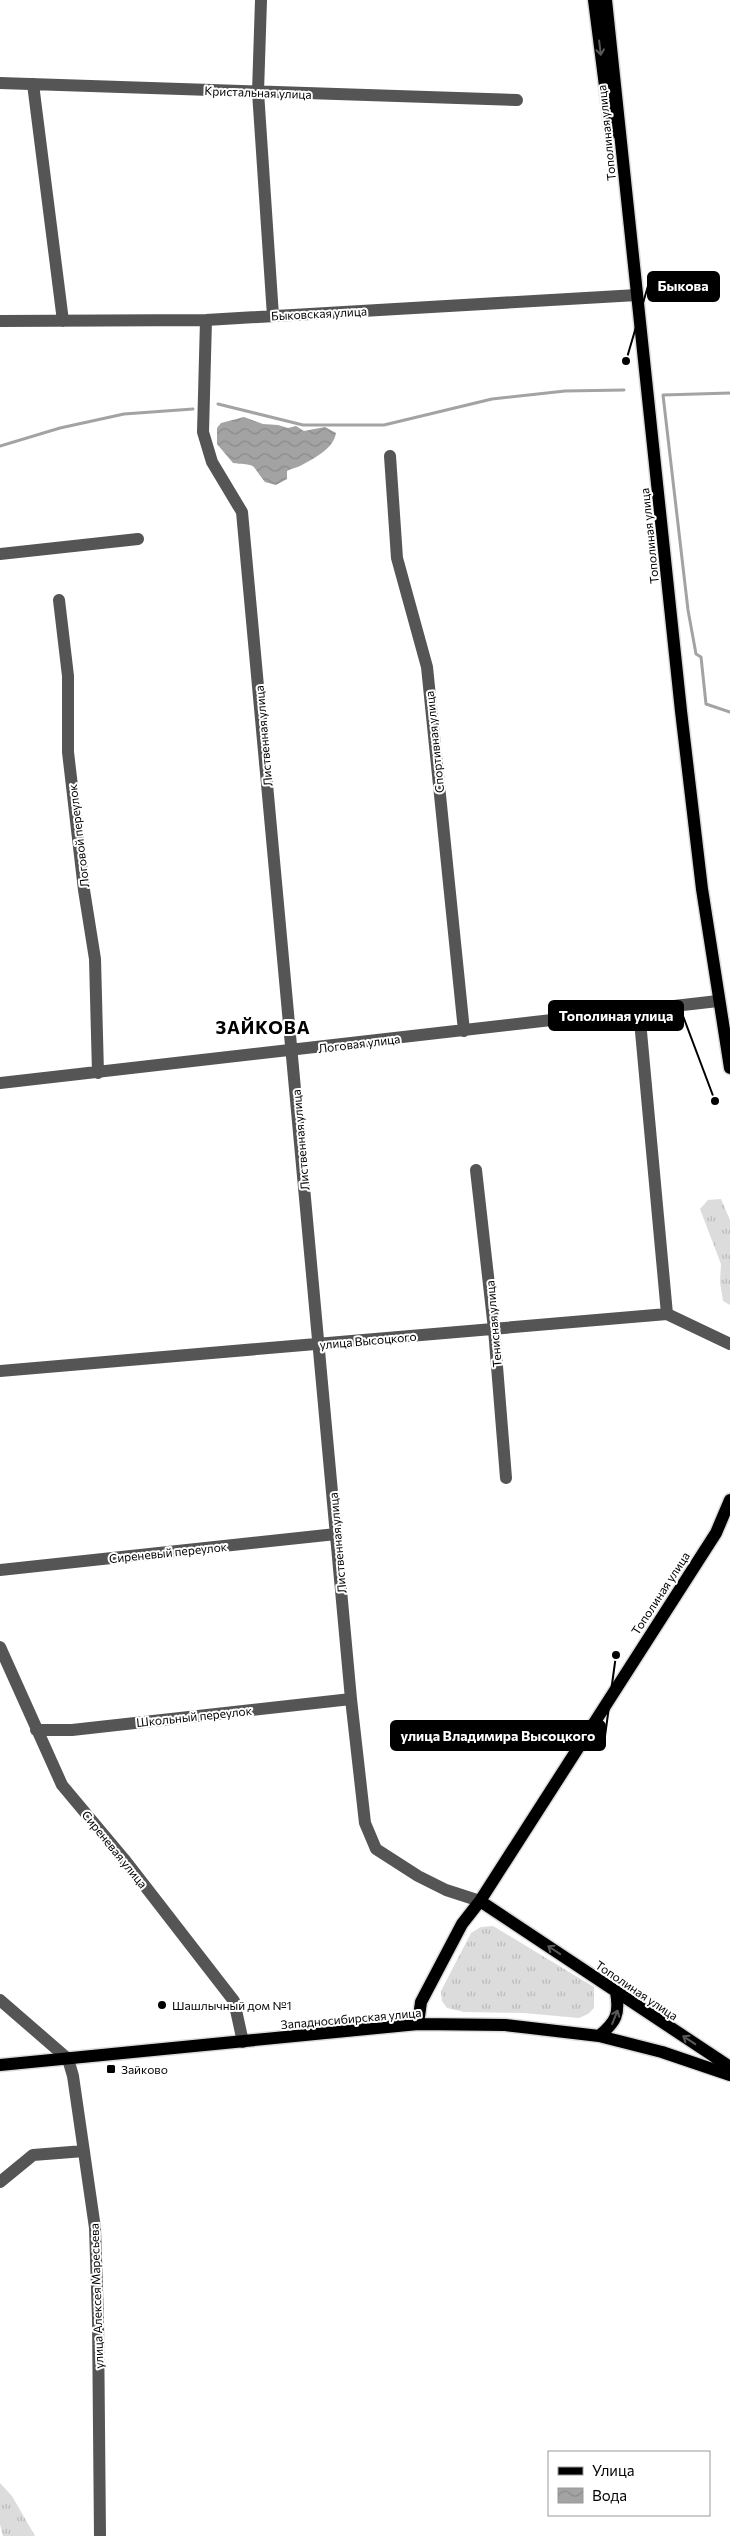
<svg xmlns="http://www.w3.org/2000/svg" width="730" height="2536" font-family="Commissioner,sans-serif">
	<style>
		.grass { fill: url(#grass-tufts) }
		.water { fill: url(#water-waves) }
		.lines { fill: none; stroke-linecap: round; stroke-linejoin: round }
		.stream { stroke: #a3a3a3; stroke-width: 3 }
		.major-casing { stroke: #dbdbdb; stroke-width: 15 }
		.minor { stroke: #555; stroke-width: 12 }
		.major { stroke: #000; stroke-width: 12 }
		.oneway { stroke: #595959 }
		.poi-dot { fill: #000; stroke: #fff; stroke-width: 2 }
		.labels { text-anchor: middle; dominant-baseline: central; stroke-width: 4; stroke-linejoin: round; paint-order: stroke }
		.street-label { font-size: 12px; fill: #000; stroke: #fff }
		.poi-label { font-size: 12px; fill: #000; stroke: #fff; text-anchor: start }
		.district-label { font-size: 18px; font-weight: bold; letter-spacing: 1px; fill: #000; stroke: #fff }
		.leader { fill: none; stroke: #000; stroke-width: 2 }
		.callout-dot { fill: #000; stroke: #fff; stroke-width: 2 }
		.callout { fill: #000; stroke: #000; stroke-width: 2 }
		.callout-label { font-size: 14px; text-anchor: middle; font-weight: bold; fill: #fff }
	</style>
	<defs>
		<pattern id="grass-tufts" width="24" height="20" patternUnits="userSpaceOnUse" patternTransform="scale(1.25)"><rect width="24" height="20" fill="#dcdcdc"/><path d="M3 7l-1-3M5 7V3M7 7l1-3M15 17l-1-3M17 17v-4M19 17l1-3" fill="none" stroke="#bbb"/></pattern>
		<pattern id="water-waves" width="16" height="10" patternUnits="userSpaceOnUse" patternTransform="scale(1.25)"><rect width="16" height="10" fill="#a3a3a3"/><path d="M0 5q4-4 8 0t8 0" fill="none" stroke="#8b8b8b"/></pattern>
	</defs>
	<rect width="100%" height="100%" fill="#fff"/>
	<!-- grass -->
	<path class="grass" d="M721,1199L730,1220V1305L723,1301L720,1282L721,1264L700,1209L708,1200Z
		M493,1926L594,1987V2008L588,2014L579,2018L524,2013L464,2012L447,2008L442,2001L441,1991L471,1933L481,1927Z
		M0,2483L12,2496L35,2536H3L0,2524Z"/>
	<!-- water -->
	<path class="water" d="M244,417L263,424L278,425L288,428L296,426L304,431L325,427L336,433C333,449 316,457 302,465C297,468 292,468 287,471V479L276,485L265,482C249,462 259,466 233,463L217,444V428L221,423Z"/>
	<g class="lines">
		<!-- stream -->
		<path class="stream" d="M730,393L663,395L688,610L696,654L701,657L706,704L730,712
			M218,404L303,425H384L492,399L565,391L624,390
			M0,446L60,428L124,414L193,409"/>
		<!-- major casing -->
		<g class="major-casing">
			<path id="major" d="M594,0L611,133
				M606,0L681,711L702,889L730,1068
				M480,1901L730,2067
				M418,2024L421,2002L462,1924L480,1901L716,1533L730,1500
				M599,2036C616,2022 620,2014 616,1992
				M0,2065L418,2024L505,2025L599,2036L662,2052L730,2075"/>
		</g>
		<!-- minor -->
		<path class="minor" d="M261,0L258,92L273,316
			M0,83L517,100
			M33,84L63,321
			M206,320L203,432L212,462L242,512L351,1699L365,1823L376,1849L418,1876L446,1890L480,1901
			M0,321L206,320L637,295
			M390,456L397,558L427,667L464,1031
			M0,554L138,539
			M59,600L68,676V752L84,890L95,959L98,1073
			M639,1010L667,1314
			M0,1083L718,1001
			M476,1170L494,1329L506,1478
			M0,1371L667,1314L730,1344
			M0,1570L336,1534
			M0,1647L62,1785L124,1859L234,2001L243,2042
			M36,1730H72L351,1699
			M0,2000L68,2059L73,2076L95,2228L98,2319L100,2536
			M0,2182L33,2155L84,2151"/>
		<!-- major -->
		<use href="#major" class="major"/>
	</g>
	<!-- one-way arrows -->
	<defs><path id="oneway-shaft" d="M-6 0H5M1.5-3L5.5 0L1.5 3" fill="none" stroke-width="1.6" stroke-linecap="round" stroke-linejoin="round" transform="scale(1.25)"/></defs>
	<g class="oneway">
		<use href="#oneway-shaft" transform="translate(600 48) rotate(83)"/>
		<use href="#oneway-shaft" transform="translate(554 1950) rotate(-146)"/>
		<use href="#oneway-shaft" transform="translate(615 2017) rotate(-68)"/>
		<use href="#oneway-shaft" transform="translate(689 2040) rotate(-147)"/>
	</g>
	<!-- markers -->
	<g class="poi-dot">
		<circle cx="162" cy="2005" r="5"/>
		<rect x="106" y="2064" width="10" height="10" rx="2.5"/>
	</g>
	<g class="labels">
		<!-- street labels -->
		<g class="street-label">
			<text transform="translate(258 92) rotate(2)">Кристальная улица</text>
			<text transform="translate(606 133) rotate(-96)">Тополиная улица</text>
			<text transform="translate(319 313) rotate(-3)">Быковская улица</text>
			<text transform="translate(649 536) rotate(-96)">Тополиная улица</text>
			<text transform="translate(263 736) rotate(-95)">Лиственная улица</text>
			<text transform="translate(434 742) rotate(-96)">Спортивная улица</text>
			<text transform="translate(78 836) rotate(-97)">Логовой переулок</text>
			<text transform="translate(359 1043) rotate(-7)">Логовая улица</text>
			<text transform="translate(300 1140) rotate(-95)">Лиственная улица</text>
			<text transform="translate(493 1324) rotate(-95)">Тенисная улица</text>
			<text transform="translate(368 1340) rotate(-5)">улица Высоцкого</text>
			<text transform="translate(337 1543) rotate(-95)">Лиственная улица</text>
			<text transform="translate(168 1552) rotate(-6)">Сиреневый переулок</text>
			<text transform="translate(660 1593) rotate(-57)">Тополиная улица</text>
			<text transform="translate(194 1716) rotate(-6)">Школьный переулок</text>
			<text transform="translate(115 1849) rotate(51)">Сиреневая улица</text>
			<text transform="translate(637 1990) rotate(34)">Тополиная улица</text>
			<text transform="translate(351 2018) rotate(-5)">Западносибирская улица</text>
			<text transform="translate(96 2296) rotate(-92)">улица Алексея Маресьева</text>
		</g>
		<!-- poi labels -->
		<g class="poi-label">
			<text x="172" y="2005">Шашлычный дом №1</text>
			<text x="121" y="2069">Зайково</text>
		</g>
		<!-- district labels -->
		<g class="district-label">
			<text x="263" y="1027">ЗАЙКОВА</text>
		</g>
	</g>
	<!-- callouts -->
	<path class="leader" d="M626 361L648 286M715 1101L683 1016M616 1655L605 1736"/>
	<g class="callout-dot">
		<circle cx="626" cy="361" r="5"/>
		<circle cx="715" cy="1101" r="5"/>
		<circle cx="616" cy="1655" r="5"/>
	</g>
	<g class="callout">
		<rect x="648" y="272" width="71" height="29" rx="5"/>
		<rect x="549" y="1001" width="134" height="29" rx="5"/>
		<rect x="391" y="1721" width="214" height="29" rx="5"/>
	</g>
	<g class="callout-label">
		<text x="683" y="291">Быкова</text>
		<text x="616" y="1021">Тополиная улица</text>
		<text x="498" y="1741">улица Владимира Высоцкого</text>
	</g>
	<!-- legend -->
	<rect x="548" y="2451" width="162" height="65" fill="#ffffff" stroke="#999999"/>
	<rect x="558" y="2467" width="25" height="8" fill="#000000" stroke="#999999"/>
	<text x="592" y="2476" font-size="15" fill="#000000">Улица</text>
	<rect x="558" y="2488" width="25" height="15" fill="url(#water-waves)" stroke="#999999"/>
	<text x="592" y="2501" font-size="15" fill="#000000">Вода</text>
</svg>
